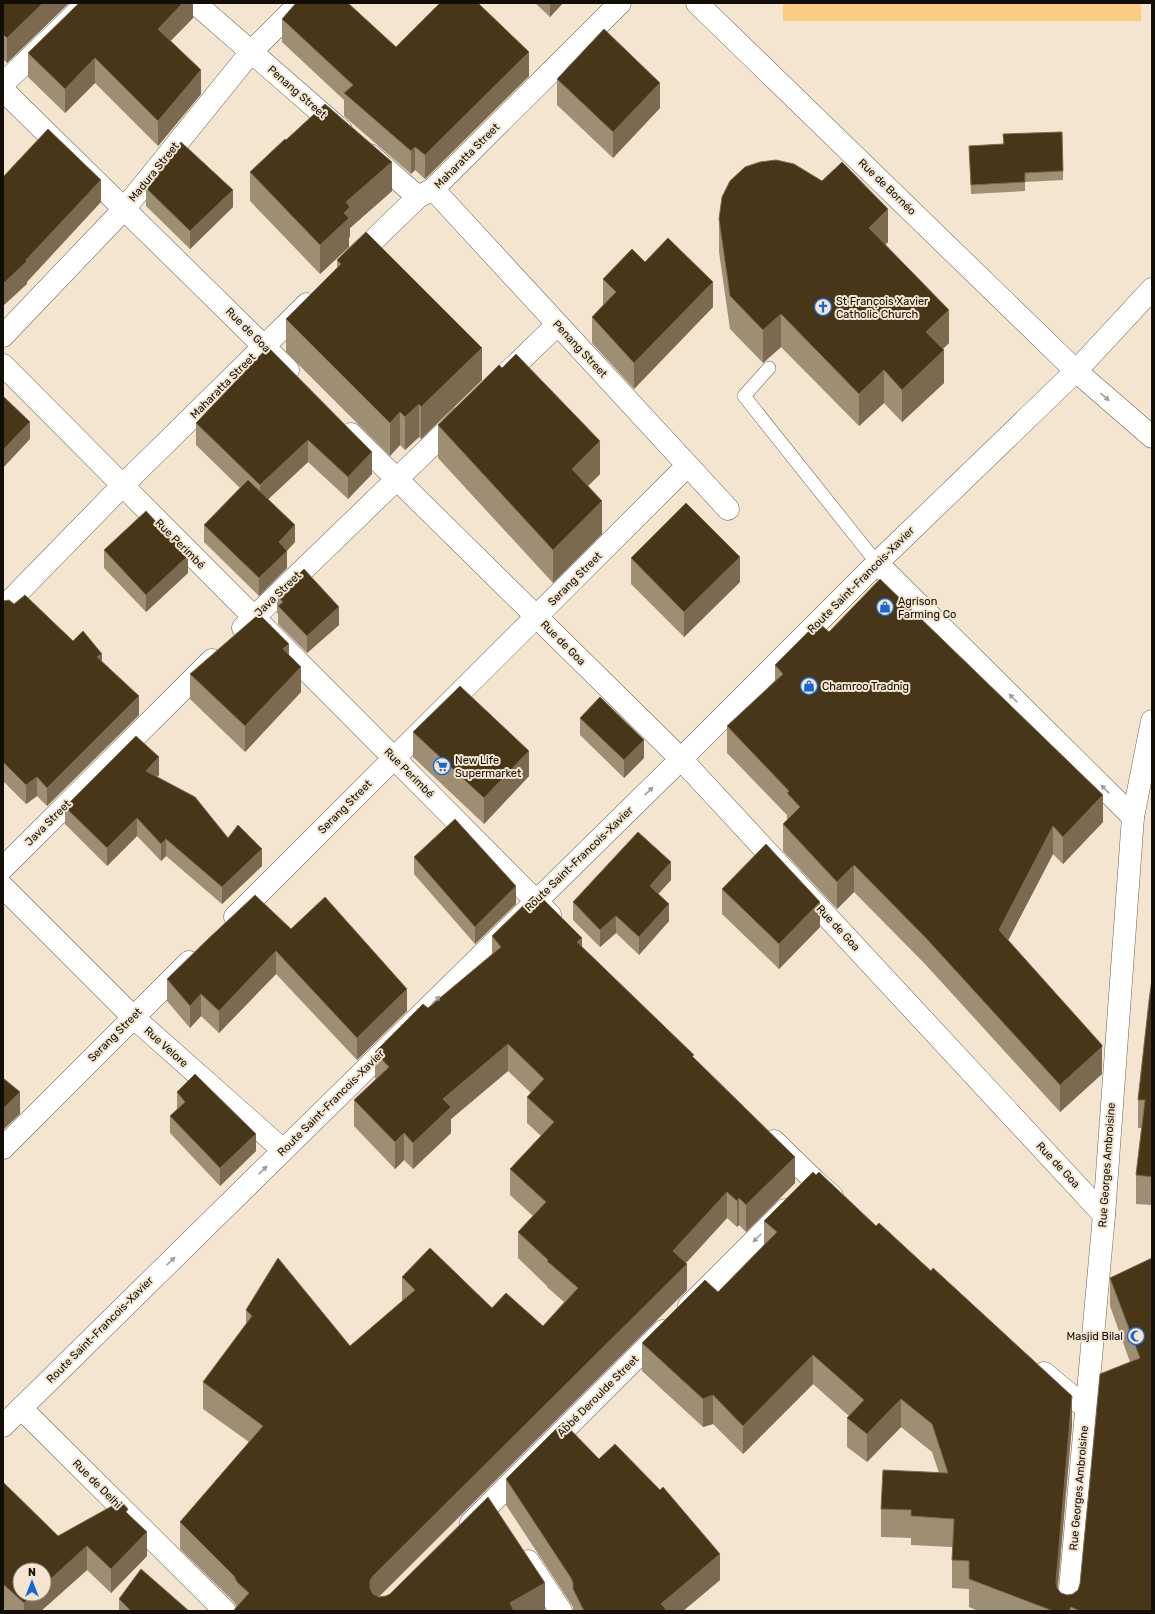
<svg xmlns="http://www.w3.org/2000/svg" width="1155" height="1614" font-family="Rubik,sans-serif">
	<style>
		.pitch { fill: #fbcc82 }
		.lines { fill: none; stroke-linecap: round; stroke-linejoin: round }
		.service-casing { stroke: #6e624f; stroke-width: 14 }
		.minor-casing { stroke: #6e624f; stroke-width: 23 }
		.tertiary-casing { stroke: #6e624f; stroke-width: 23 }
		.secondary-casing { stroke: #6e624f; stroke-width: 23 }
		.service { stroke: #fff; stroke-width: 13 }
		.minor { stroke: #fff; stroke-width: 22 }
		.tertiary { stroke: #fff; stroke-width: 22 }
		.secondary { stroke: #fff; stroke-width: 22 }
		.wall { fill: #9e8e74 }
		.shaded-wall { fill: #7b6a50 }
		.building { fill: #483619; stroke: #7b6a50 }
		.oneway { fill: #a09e9b }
		.labels { text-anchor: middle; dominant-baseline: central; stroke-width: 4; stroke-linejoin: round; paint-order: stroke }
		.street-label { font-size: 11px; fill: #120d06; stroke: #f3e5d0 }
		.poi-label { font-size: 11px; fill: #120d06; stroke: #f3e5d0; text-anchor: start }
	</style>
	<rect width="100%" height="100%" fill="#f3e5d0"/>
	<!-- pitch -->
	<path class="pitch" d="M783,3H1141V21H783Z"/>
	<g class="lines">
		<!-- service casing -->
		<g class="service-casing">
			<path id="service" d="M769,368L744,396L877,563"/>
		</g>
		<!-- minor casing -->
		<g class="minor-casing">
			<path id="minor" d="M195,3L341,130
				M697,3L1076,371
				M3,84L87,3
				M3,90L288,370
				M370,155L418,197
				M433,189L728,509
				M352,261L418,197L433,189L620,3
				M3,336L125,208L251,52L300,3
				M3,365L550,915
				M499,381L557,325
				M351,434L681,759L1104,1215
				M877,563L1133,817
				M3,608L122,486L307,304
				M243,628L460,418
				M3,868L212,660
				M3,887L133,1017L283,1150
				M235,917L687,466
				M774,1141L815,1181L832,1196
				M3,1148L189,962
				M689,1306L785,1210
				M1044,1373L1086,1408
				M21,1408L225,1611
				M471,1523L663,1331
				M528,1561L561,1611"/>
		</g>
		<!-- tertiary casing -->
		<g class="tertiary-casing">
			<path id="tertiary" d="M1076,371L1152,437
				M1068,1611L1104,1215L1133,817L1152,721"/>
		</g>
		<!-- secondary casing -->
		<g class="secondary-casing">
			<path id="secondary" d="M3,1426L681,759L877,563L1076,371L1152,289"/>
		</g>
		<!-- service -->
		<use href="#service" class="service"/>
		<!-- minor -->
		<use href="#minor" class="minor"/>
		<!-- tertiary -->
		<use href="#tertiary" class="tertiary"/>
		<!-- secondary -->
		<use href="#secondary" class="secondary"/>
	</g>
	<!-- wall -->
	<path class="wall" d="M3,3H69L7,63L3,59Z
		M193,3V18L170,41L201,94L158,146L95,83L65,113L28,77V53Z
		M535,3H563L550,17Z
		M282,19L396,47L529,76L425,179L415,170L411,174L344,116V100L282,42Z
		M557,79L660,108L613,158L557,105Z
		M1003,134L1063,171V180L1025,182V191L971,194L969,146L1003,144Z
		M286,140L392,191L350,228V236L349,238V247L320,274L250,201V172Z
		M146,188L233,207L190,249L146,206Z
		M719,219L888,242L885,245L949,343L943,349L944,383L902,422L884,403L859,426L781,347L763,363L730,329L719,252Z
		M337,260L482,380L421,439L419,437L405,450L400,445L390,456L286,352V319L337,268Z
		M645,262L713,307L634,389L592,343V317L603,305V279Z
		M268,347L372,474L348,499L308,462L268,499L295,542L287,551V568L259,596L204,542V525L240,488L196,445V423Z
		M438,425L600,474L588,486L602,534L553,583L438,458Z
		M104,550L188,573L146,612L104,568Z
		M631,558L740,582L684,637L631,584Z
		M277,596L339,625L307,653L278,624V614L277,613Z
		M3,601L14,604L73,641L102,661L139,715L47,806L37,796L26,804L3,781Z
		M829,632L1103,822L1063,864L1053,854L1008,940L1102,1074L1060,1112L925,964L854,892L837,909L783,851V824L787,820V815L727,753V726L775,682V665Z
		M289,655L301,692L245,752L190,699V674Z
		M580,718L644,758L624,778L580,735Z
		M413,732L529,776L484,824L413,757Z
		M159,775L157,777L262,866L222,904L166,856L161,861L137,836L107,866L65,824V807Z
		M414,857L516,904L475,944L414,874Z
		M671,880L658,894L669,921L639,955L616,933L600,947L573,920V902Z
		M722,889L820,927L779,969L722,914Z
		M291,929L407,1011L357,1060L276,974L219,1033L201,1016L190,1028L167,1001V979Z
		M492,936L582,947L694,1058L795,1183L746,1232L739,1225L737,1227L727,1218L686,1263L687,1290L379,1597L545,1610L543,1611H233L237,1607L234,1602L180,1549V1522L249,1442L203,1409V1382L246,1324V1310L350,1346L402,1302V1277L492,1308L543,1326L564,1302L547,1287V1286L518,1258V1232L533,1216L510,1195V1169L541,1136L527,1123V1097L531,1093L508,1071L451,1119V1133L413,1169L404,1160L395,1169L354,1126V1100L376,1079L375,1078V1052L428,1008L492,954Z
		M1152,979V1205L1136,1204V1175L1142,1128H1138V1100Z
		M177,1092L256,1151L220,1186L170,1133V1116L177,1110Z
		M764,1221L1072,1425L1057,1589L1061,1593L1067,1595L1073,1594L1078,1590L1080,1584L1130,1362L1110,1306V1278L1152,1258V1611H978L969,1607V1589L952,1588V1547L911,1545V1538L881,1537V1509L939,1473L932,1452L901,1427L867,1462L847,1447V1418L849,1416L813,1384L743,1454L713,1424L703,1427L642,1371V1343L718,1292L764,1245Z
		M506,1479L720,1580L683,1611H573V1607L571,1604L506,1505Z
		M3,1482L58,1536L128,1514L147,1556L111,1593L87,1570L41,1611H6L3,1608Z
		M119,1599L189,1611H119Z"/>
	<!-- shaded-wall -->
	<path class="shaded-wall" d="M43,3H69L7,63V38Z
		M183,3H193V18L158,54V29Z
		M550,3H563L550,17Z
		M529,52V76L425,179V155Z
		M95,58V83L65,113V89Z
		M201,70V94L158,146V121Z
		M660,83V108L613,158V132Z
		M415,147V170L411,174V151Z
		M392,162V191L350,228V236L349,238V247L320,274V245L344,213L346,202Z
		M101,180V202L27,282V284L3,306V284Z
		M233,190V207L190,249V231Z
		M888,209V242L869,261V228Z
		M713,282V307L634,389V363Z
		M949,310V343L926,365V332Z
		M781,314V347L763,363V330Z
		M482,348V380L421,439V407Z
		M944,350V383L902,422V390Z
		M884,370V403L859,426V394Z
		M419,404V437L405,450V417Z
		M400,412V445L390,456V423Z
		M30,422V439L3,468V450Z
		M308,440V462L260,507V485Z
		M600,441V474L572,502V469Z
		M372,452V474L348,499V477Z
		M602,501V534L553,583V550Z
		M295,525V542L279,559L287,551V568L259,596V578L279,542Z
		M188,556V573L146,612V595Z
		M740,557V582L684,637V612Z
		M339,607V625L307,653V636Z
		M289,644V670L283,649Z
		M102,654V673L97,657Z
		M301,667V692L245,752V726Z
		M139,696V715L47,806V788Z
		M644,740V758L624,778V760Z
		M529,751V776L484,824V798Z
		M159,757V775L146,788V771Z
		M37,777V796L26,804V785Z
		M1103,795V822L1063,864V837Z
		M137,818V836L107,866V848Z
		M1053,826V854L999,958V930Z
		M166,839V856L161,861V844Z
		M262,849V866L222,904V887Z
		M671,862V880L650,903V886Z
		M854,865V892L837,909V882Z
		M516,886V904L475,944V927Z
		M820,902V927L779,969V944Z
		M669,904V921L639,955V937Z
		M616,916V933L600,947V930Z
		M582,938V964L577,942Z
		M276,951V974L219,1033V1011Z
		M407,989V1011L357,1060V1038Z
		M201,994V1016L190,1028V1006Z
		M508,1044V1071L451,1119V1133L413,1169V1143L443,1099Z
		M1102,1045V1074L1060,1112V1085Z
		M20,1092V1114L3,1130V1109Z
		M404,1133V1160L395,1169V1142Z
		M256,1134V1151L220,1186V1168Z
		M795,1157V1183L746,1232V1205Z
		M727,1192V1218L673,1277V1251Z
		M739,1198V1225L737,1227V1201Z
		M687,1264V1290L373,1602L370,1607V1581L373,1576Z
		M813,1355V1384L743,1454V1426Z
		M713,1395V1424L703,1427V1399Z
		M1072,1396V1425L1056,1610V1582Z
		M901,1399V1427L867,1462V1434Z
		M147,1532V1556L111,1593V1569Z
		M87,1546V1570L41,1611H24V1603L34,1594H44V1585Z
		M720,1554V1580L683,1611H661V1604Z
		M545,1583V1610L543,1611H510V1603Z"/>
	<!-- building -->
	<path class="building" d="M3,3H43L7,38L3,34Z
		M79,3H183L158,29L201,70L158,121L95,58L65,89L28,53Z
		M296,3H348L396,47L440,3H478L529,52L425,155L415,147L411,151L344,93L353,85L282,19Z
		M604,29L660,83L613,132L557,79Z
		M325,104L392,162L346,202L350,207L344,213L349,218L320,245L250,172L285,139L286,140Z
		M48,129L101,180L26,260L27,261L3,284V177Z
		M1062,132L1063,171L1025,173V182L971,185L969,146L1004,144L1003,134Z
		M181,142L233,190L190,231L146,188Z
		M776,160L794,164L822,181L842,162L888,209L869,228L949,310L926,332L944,350L902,390L884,370L859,394L781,314L763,330L730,296L719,219L722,197L730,181L745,167L760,162Z
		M366,232L482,348L421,407L419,404L405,417L400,412L390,423L286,319L341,264L337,260Z
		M668,238L713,282L634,363L592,317L616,292L603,279L632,249L645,262Z
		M268,347L372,452L348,477L308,440L260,485L196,423Z
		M516,354L600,441L572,469L602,501L553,550L438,425L499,365L502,368Z
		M3,396L30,422L3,450Z
		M248,480L295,525L279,542L287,551L259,578L204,525Z
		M686,503L740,557L684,612L631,558Z
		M146,511L188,556L146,595L104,550Z
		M304,569L339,607L307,636L278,606L283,602L277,596Z
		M880,579L1103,795L1063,837L1053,826L999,930L1102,1045V1047L1060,1085L925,937L854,865L837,882L783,824L800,807L787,793L789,791L727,726L783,674L775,665L818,622L829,632Z
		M25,595L73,641L83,631L102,654L97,657L139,696L47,788L37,777L26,785L3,762V601L9,600L14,604Z
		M259,614L289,644L283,649L301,667L245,726L190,674Z
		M460,686L529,751L484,798L413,732Z
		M600,697L644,740L624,760L580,718Z
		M136,736L159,757L146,771L195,797L228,838L238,825L262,849L222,887L166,839L161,844L137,818L107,848L65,807Z
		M455,819L516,886L475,927L414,857Z
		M638,832L671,862L650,886L669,904L639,937L616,916L600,930L573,902Z
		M766,844L820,902L779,944L722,889Z
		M255,895L291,929L325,897L407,989L357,1038L276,951L219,1011L201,994L190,1006L167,979L207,940Z
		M539,895L582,938L577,942L694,1055L692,1056L795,1157L746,1205L739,1198L737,1201L727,1192L673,1251L687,1264L373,1576L370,1581V1588L373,1594L379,1597L386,1596L390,1594L488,1497L545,1583L510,1603L514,1611H233L249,1593L237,1582L234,1576L180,1522L263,1426L203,1382L252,1316L246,1310L278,1258L350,1346L415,1290L402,1277L430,1248L492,1308L506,1293L543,1326L578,1288L547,1261L548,1260L518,1232L546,1202L510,1169L554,1122L527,1097L544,1079L508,1044L443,1099L451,1107L413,1143L404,1133L395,1142L354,1100L389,1067L375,1052L423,1004L428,1008L501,947L492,936L533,896L535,899Z
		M1152,979V1177L1136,1175L1145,1100H1138L1149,1001Z
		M195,1074L256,1134L220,1168L170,1116L185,1102L177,1092Z
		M3,1078L20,1092L3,1109Z
		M813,1172L816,1175L819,1172L876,1226L879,1223L931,1271L933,1268L1072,1396L1056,1582L1057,1588L1061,1593L1067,1595L1073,1594L1078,1590L1080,1584L1100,1374L1140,1358L1110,1278L1152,1258V1611H1080L1071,1607L1069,1611H1053L969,1579V1561L952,1560L954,1519L911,1516V1510L881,1509L883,1470L948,1473L932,1424L901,1399L867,1434L847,1418L864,1400L813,1355L743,1426L713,1395L703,1399L642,1343L705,1280L718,1292L777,1232L764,1221Z
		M563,1422L599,1459L615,1444L660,1490L663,1487L720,1554L661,1604L666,1609L663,1611H584L573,1589V1583L571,1578L506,1479Z
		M3,1482L58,1536L121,1501L128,1509L126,1512L147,1532L111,1569L87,1546L44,1585V1570H20V1594H34L24,1603L3,1584Z
		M141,1569L189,1611H131L119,1599Z"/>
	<!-- one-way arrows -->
	<defs><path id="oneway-solid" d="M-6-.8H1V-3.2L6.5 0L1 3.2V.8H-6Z"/></defs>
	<g class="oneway">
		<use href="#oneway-solid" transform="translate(1105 397) rotate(41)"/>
		<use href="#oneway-solid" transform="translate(1013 698) rotate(-135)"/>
		<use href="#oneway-solid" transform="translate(1105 789) rotate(-135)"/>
		<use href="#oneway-solid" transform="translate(649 791) rotate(-44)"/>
		<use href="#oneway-solid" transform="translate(436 1000) rotate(-45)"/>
		<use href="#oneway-solid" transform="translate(263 1170) rotate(-44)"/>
		<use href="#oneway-solid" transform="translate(757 1238) rotate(135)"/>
		<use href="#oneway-solid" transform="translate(171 1261) rotate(-44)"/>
	</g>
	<!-- icons -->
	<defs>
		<g id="church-ring" transform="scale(0.9)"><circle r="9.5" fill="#f3e5d0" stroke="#1867d1" stroke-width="1.5"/><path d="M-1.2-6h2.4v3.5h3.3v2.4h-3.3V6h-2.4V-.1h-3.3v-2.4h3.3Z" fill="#1867d1"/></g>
		<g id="shop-ring" transform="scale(0.9)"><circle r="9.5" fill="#f3e5d0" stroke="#1867d1" stroke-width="1.5"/><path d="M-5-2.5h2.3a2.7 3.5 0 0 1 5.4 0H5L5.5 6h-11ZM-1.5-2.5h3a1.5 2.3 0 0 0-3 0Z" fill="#1867d1"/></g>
		<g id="supermarket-ring" transform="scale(0.9)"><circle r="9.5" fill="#f3e5d0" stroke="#1867d1" stroke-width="1.5"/><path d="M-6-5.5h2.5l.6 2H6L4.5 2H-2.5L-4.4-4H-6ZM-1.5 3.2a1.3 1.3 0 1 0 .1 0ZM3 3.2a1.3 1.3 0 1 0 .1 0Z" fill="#1867d1"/></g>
		<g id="mosque-ring" transform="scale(0.9)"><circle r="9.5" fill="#f3e5d0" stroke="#1867d1" stroke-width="1.5"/><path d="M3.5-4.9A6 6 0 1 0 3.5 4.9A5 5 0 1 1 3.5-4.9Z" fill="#1867d1"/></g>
	</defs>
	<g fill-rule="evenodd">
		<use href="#church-ring" x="823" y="307"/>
		<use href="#shop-ring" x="885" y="607"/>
		<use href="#shop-ring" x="809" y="686"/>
		<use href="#supermarket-ring" x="442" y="766"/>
		<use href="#mosque-ring" x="1136" y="1336"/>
	</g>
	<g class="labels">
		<!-- street labels -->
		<g class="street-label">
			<text transform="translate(297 92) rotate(41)">Penang Street</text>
			<text transform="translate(467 156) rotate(-45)">Maharatta Street</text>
			<text transform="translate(154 172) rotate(-51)">Madura Street</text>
			<text transform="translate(887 187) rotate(44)">Rue de Bornéo</text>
			<text transform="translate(248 330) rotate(45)">Rue de Goa</text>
			<text transform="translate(580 349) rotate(47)">Penang Street</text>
			<text transform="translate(223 386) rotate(-45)">Maharatta Street</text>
			<text transform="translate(180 544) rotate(45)">Rue Perimbé</text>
			<text transform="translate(575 579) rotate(-45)">Serang Street</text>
			<text transform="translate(861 580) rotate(-45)">Route Saint-Francois-Xavier</text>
			<text transform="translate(278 594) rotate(-44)">Java Street</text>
			<text transform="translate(563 643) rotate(45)">Rue de Goa</text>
			<text transform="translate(409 773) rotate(45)">Rue Perimbé</text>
			<text transform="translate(345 807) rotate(-45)">Serang Street</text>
			<text transform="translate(48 823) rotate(-45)">Java Street</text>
			<text transform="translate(579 859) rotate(-44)">Route Saint-Francois-Xavier</text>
			<text transform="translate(838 928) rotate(47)">Rue de Goa</text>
			<text transform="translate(115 1035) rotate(-45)">Serang Street</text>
			<text transform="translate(166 1047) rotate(42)">Rue Velore</text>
			<text transform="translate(331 1103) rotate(-45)">Route Saint-Francois-Xavier</text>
			<text transform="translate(1058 1165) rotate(47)">Rue de Goa</text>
			<text transform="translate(1107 1165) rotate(-86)">Rue Georges Ambroisine</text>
			<text transform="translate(100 1330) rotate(-45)">Route Saint-Francois-Xavier</text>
			<text transform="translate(598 1396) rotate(-45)">Abbé Deroulde Street</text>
			<text transform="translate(97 1484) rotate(45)">Rue de Delhi</text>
			<text transform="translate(1079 1488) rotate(-85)">Rue Georges Ambroisine</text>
		</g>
		<!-- poi labels -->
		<g class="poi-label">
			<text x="836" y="301">St François Xavier<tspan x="836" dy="13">Catholic Church</tspan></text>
			<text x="898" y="601">Agrison<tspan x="898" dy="13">Farming Co</tspan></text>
			<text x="822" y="686">Chamroo Tradnig</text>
			<text x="455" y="760">New Life<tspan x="455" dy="13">Supermarket</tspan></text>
			<text x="1123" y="1336" text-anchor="end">Masjid Bilal</text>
		</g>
	</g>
	<!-- border -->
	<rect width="1155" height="1614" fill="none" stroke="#120d06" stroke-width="8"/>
	<!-- north arrow -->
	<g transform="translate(32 1582)"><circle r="19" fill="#f3e5d0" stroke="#998f7f"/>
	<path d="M0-3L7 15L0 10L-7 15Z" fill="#1867d1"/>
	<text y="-6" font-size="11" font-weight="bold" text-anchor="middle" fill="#120d06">N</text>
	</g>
</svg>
